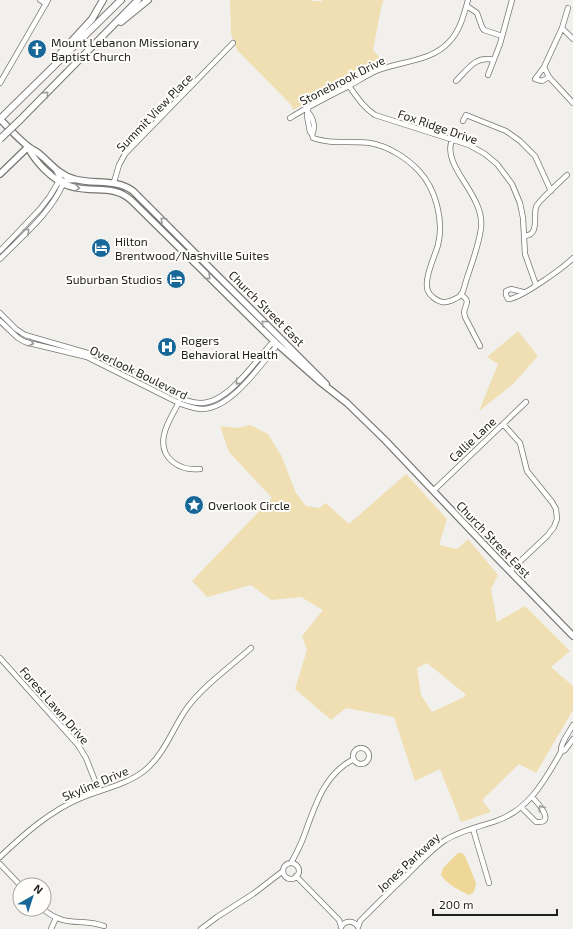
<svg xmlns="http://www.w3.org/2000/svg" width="573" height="929" font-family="'Exo 2',sans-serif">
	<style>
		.green { fill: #f0dfb3; fill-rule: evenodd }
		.water { fill: #efd797 }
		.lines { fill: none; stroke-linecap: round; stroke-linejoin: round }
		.minor-casing { stroke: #777672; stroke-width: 6 }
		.major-casing { stroke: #777672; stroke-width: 8 }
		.highway-casing { stroke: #777672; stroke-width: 8 }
		.minor { stroke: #fff; stroke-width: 4.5 }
		.major { stroke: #fff; stroke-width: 5.5 }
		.highway { stroke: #fff; stroke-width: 6 }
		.highway-bridge-casing { stroke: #777672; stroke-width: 8; stroke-linecap: butt }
		.highway-bridge { stroke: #fff; stroke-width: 6 }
		.oneway { stroke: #9a9a99 }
		.labels { text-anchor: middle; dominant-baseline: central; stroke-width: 4; stroke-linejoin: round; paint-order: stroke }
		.poi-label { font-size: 12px; fill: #1f1f1d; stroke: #fffefb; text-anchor: start }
		.street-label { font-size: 12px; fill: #1f1f1d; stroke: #fffefb }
	</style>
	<rect width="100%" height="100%" fill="#f2f0ec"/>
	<!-- green -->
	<path class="green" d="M230,0H311L312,1H322V0H384L382,4L373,50L382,60L293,110L291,105L237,50L231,33Z
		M518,331L538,356L513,384L479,411L498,364L487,357Z
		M250,425L268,434L282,457L296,493L306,506L319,508L326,503L349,524L406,474L447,519L439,545L457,549L468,539L498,575L491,589L497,622L525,606L570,651L551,667L573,686V710L536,773L519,764L482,800L491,812L461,822L440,769L415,781L394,717L346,708L331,720L295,689L307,650L302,636L323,610L301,597L271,600L251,585L207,597L192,581L272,498L229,452L220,426L237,428ZM427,663L464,693L466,696L432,712L421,695L417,668Z"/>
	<!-- water -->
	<path class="water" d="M458,853H462L465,856L476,883L474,892L469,895C459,890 448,885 441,875L443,868Z"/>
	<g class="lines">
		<!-- minor casing -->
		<g class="minor-casing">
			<path id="minor" d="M40,0L46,4
				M467,6L477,13L482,27L484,30L502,36
				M562,28L568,8
				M573,39L562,28L544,67L549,77L573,103
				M544,67L535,79L542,81L549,77
				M488,75L500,44L512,0
				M456,81C468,69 476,55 494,60
				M0,83L48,0
				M349,86C357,97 363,107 375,115L469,145L485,154L497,164L512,184L520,203L523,218L525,254L536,285
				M308,108L307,116L310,132L312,134L313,138C324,142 334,142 346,142C353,142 362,142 370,143C388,146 407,158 419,171C436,189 444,221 438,245C435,256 423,280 428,291C430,296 437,301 442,302C447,303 457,299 461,295C464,291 465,283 467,278C472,262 479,245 481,228C485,194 441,167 452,140
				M308,112C313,117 316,128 312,134
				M290,118C309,106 329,96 349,86C358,81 367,75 376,71C400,61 431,62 449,42C460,31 464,14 468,0
				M463,121L466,115L506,131L520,141L535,156L551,191
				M114,182L119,165L125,154L233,43
				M524,236C540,235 533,217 536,207C538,201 561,181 567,175
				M0,251L40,209L50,196L59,181L75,180
				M0,259C22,236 50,214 63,184L56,170
				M523,292L511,289L506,291V295L508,299C519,300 564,267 573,258
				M461,294L466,299L467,302L464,312L465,317L480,346
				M0,313L16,329L25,335L98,356L176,396C184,400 191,403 200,403C227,404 254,363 271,344H276
				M0,321L18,338L25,342L87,357L179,403C187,406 194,409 203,409C231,408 258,368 275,348V345
				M179,402C174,412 166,424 164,435C159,459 180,471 200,469
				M503,424L520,443L527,471L552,502L556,509L557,519L554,527L547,536L510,571
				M433,491L526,402
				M0,658L78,745L86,758L99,791
				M353 756a8 8 0 1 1 16 0a8 8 0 1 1-16 0Z
				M561,752L565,750L573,739
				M521,807L536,822C557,824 537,802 532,797
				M473,829L489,883
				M0,857C24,834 50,811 81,798C102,789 126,785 144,771C165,754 172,729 187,708C203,686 230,667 251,648
				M291,863C295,856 299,848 302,841C314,810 322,775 354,759
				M283 871a8 8 0 1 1 16 0a8 8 0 1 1-16 0Z
				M0,864L20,885
				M296,876L339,920L341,926
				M43,909C67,929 80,917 104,926
				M341,927C345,920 354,920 358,927
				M358,927L360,921C376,905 392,889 408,874C420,862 431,850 444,841C459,831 479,827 496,821C529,810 545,780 561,752C560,743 569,733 573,725
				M51,929L56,918
				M201,929L217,917L253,894L283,871"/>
		</g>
		<!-- major casing -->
		<g class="major-casing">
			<path id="major" d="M0,119C9,128 18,139 29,147C31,149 34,150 37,152C49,161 58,175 74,179C94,185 115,178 133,191L326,384
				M28,147C32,156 37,162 44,169C52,177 62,185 73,187C95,193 114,184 132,201L276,343L319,381L347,403L385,440L496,557L573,636
				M0,174L28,147"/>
		</g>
		<!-- highway casing -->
		<g class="highway-casing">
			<path id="highway" d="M121,22L148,0
				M58,56L92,19L103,0
				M0,119L121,0
				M20,120L138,0"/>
		</g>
		<!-- minor -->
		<use href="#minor" class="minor"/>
		<!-- major -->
		<use href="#major" class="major"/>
		<!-- highway -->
		<use href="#highway" class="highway"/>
		<!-- highway-bridge casing -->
		<g class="highway-bridge-casing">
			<path id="highway-bridge" d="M0,139L20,120"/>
		</g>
		<!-- highway-bridge -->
		<use href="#highway-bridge" class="highway-bridge"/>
	</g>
	<!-- one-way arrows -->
	<defs><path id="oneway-chevron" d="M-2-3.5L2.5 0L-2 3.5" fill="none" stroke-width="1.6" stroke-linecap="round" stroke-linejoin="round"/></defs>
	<g class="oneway">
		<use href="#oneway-chevron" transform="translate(46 94) rotate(-46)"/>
		<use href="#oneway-chevron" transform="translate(77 188) rotate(9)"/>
		<use href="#oneway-chevron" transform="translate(163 220) rotate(-135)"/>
		<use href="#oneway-chevron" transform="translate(27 231) rotate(-45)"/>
		<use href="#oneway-chevron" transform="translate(208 277) rotate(45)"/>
		<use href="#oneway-chevron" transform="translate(264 323) rotate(-137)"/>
		<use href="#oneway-chevron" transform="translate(31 343) rotate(15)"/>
		<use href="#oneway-chevron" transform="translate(238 382) rotate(132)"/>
		<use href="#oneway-chevron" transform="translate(541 808) rotate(-125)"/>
	</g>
	<!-- icons -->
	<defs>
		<g id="church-disc" transform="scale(1)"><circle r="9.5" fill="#176799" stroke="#fffefb"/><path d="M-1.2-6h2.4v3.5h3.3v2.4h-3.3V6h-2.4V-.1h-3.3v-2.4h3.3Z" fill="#fff"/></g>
		<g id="hotel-disc" transform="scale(1)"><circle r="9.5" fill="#176799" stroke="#fffefb"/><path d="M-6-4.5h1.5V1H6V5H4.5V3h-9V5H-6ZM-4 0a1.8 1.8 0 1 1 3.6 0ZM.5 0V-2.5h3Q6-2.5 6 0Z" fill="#fff"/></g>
		<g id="hospital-disc" transform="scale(1)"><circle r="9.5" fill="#176799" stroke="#fffefb"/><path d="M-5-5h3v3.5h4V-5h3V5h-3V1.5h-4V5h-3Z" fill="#fff"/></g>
		<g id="sight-disc" transform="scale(1)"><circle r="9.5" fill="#176799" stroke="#fffefb"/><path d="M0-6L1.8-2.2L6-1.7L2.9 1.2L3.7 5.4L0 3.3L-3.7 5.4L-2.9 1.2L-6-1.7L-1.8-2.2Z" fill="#fff"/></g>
	</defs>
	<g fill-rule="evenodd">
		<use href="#church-disc" x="37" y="49"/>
		<use href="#hotel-disc" x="101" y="248"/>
		<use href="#hotel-disc" x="176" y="279"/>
		<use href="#hospital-disc" x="167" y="347"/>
		<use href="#sight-disc" x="194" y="505"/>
	</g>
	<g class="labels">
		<!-- poi labels -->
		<g class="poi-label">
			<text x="51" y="42">Mount Lebanon Missionary<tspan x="51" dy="14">Baptist Church</tspan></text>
			<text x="115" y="241">Hilton<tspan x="115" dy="14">Brentwood/Nashville Suites</tspan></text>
			<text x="162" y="279" text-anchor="end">Suburban Studios</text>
			<text x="181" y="340">Rogers<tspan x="181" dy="14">Behavioral Health</tspan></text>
			<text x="208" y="505">Overlook Circle</text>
		</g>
		<!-- street labels -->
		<g class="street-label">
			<text transform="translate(342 80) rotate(-27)">Stonebrook Drive</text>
			<text transform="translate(154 112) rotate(-46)">Summit View Place</text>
			<text transform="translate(438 126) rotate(19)">Fox Ridge Drive</text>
			<text transform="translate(267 308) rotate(45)">Church Street East</text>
			<text transform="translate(139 372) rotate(26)">Overlook Boulevard</text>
			<text transform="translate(472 439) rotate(-43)">Callie Lane</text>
			<text transform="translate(494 539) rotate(46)">Church Street East</text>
			<text transform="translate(55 705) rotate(49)">Forest Lawn Drive</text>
			<text transform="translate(95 783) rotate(-23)">Skyline Drive</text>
			<text transform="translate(408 862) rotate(-43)">Jones Parkway</text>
		</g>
	</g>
	<!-- north arrow -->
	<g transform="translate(32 897) rotate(39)"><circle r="19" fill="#fffefb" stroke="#a5a5a2"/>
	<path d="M0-3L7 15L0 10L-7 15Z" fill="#176799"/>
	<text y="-6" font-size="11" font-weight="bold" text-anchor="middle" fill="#1f1f1d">N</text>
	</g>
	<!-- scale -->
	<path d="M433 909v6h124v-6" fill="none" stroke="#1f1f1d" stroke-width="2"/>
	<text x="439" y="909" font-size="12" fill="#1f1f1d" stroke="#fffefb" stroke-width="3" paint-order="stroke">200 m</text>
</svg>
